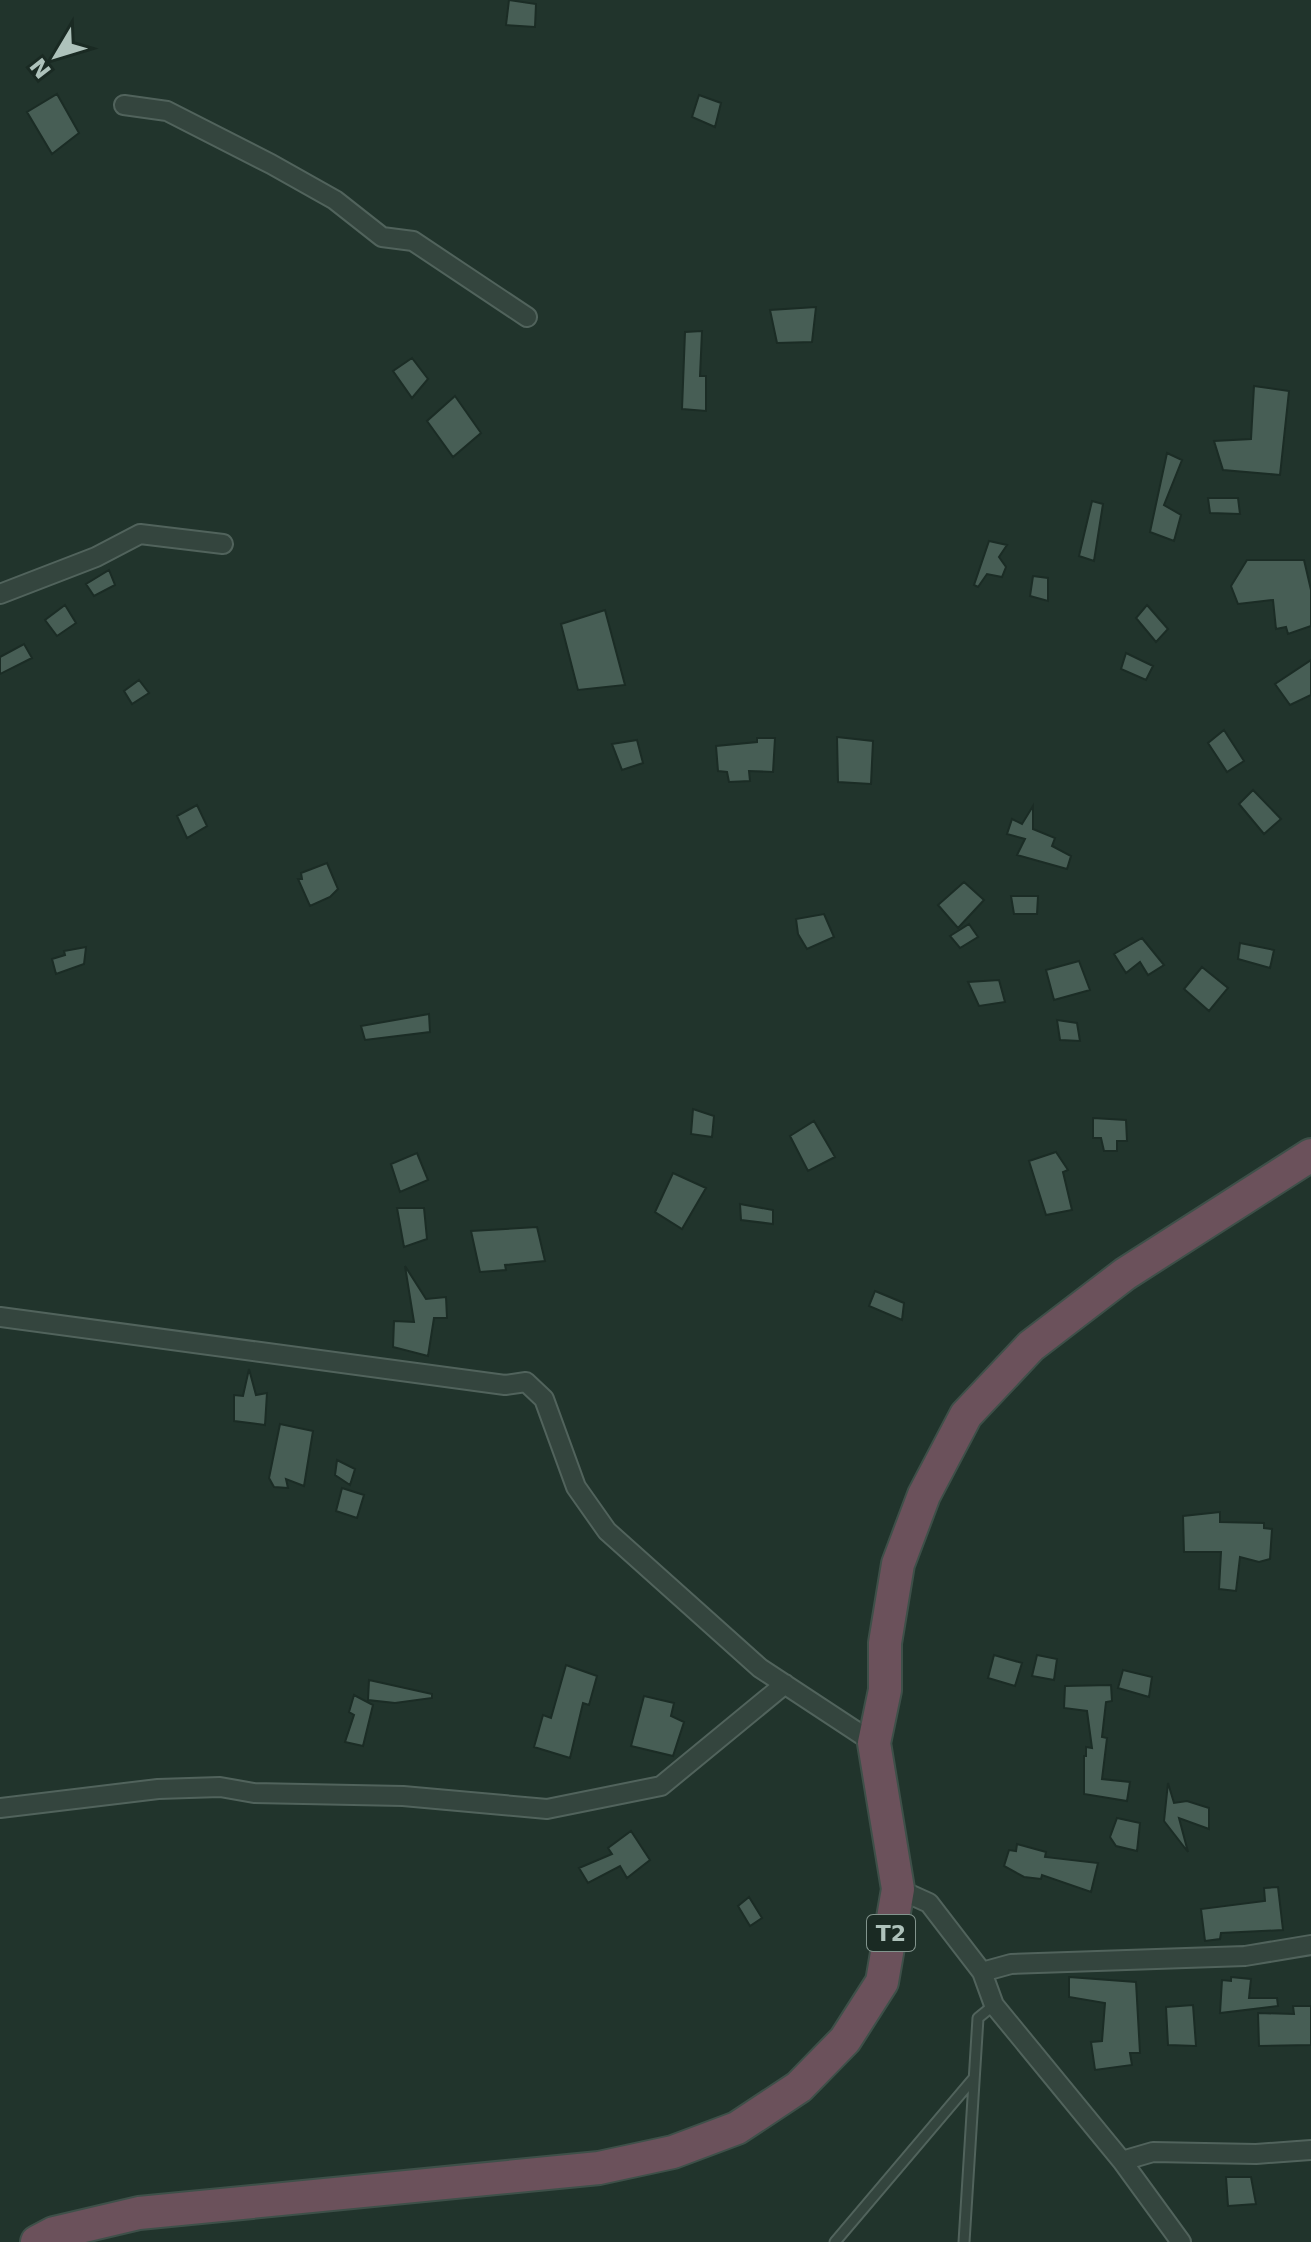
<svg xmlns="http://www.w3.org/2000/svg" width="1311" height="2242" font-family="'DejaVu Sans',sans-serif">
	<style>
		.building { fill: #475e55; stroke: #1b2c25; stroke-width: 2 }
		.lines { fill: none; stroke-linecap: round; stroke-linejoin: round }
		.lane-casing { stroke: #51635c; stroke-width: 13 }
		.street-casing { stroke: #51635c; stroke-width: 22 }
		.highway-casing { stroke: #3e5049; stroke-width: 36 }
		.lane { stroke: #34453e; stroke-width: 9 }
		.street { stroke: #34453e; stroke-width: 18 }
		.highway { stroke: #6b515b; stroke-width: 32 }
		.labels { text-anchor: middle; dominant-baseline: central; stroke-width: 8; stroke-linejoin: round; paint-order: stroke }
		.shield { fill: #1a2a23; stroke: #82948d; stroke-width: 2 }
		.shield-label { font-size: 22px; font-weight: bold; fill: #aec2bb }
	</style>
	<rect width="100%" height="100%" fill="#21342c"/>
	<!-- building -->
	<path class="building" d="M509,0L536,4L535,27L506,25Z
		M57,94L79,133L52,154L27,112Z
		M699,95L721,103L715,127L692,117Z
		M816,307L812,342L777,343L770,310Z
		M702,331L700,376H706V411L682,409L685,332Z
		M412,358L428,379L412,398L393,371Z
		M1254,386L1289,391L1280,475L1223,470L1214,441L1251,439Z
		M455,396L481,433L453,457L427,421Z
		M1167,453L1182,460L1164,505L1181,515L1174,541L1150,532Z
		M1208,498H1238L1240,514L1210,513Z
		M1092,501L1103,504L1094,561L1079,556Z
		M989,541L1007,545L999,557L1006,567L1002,577L987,574L978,587L974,585Z
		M1247,560H1304L1311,590V626L1288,634L1286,627L1276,629L1273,600L1238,604L1231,586Z
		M109,570L115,585L94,596L86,584Z
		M1033,576L1048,578V601L1030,596Z
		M65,605L76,623L57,636L45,620Z
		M1147,605L1168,629L1156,642L1136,618Z
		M605,610L625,685L578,690L561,624Z
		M24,644L32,658L0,674V657Z
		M1126,653L1153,666L1146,680L1121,669Z
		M1311,660V695L1290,705L1275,684Z
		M139,680L149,693L132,704L124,691Z
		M1224,730L1244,761L1227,772L1208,743Z
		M837,737L873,741L871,784L838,782Z
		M757,738H775L773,772L749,771L750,781L729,782L727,772L718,771L716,746L757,742Z
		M637,740L643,763L622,770L612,744Z
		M1253,790L1281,819L1264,834L1239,804Z
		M197,805L207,826L187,838L177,816Z
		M1033,806V829L1055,838L1052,846L1071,856L1067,869L1017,855L1025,839L1007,834L1012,819L1022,824Z
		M327,863L338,889L330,897L310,906L298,879H302L301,873Z
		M964,882L984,900L958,928L938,905Z
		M1011,896H1038L1037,914H1014Z
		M824,914L834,937L807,949L798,934L796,919Z
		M969,924L978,937L960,948L950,936Z
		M1142,938L1164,965L1148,975L1140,962L1126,973L1114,954Z
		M1240,943L1274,950L1270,968L1238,959Z
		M86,947L84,964L56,974L52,959L65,955L64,951Z
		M1079,961L1090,990L1054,1000L1046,970Z
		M1202,967L1228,988L1209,1011L1184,989Z
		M999,980L1005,1002L979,1006L968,982Z
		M429,1014L430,1032L365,1040L361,1026Z
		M1057,1020L1077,1023L1080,1041L1060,1040Z
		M693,1109L714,1116L712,1137L691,1134Z
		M1093,1118L1126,1120L1127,1141H1117V1151H1104L1101,1138H1093Z
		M814,1121L835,1157L808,1171L790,1136Z
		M1056,1152L1068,1170L1063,1172L1072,1210L1046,1215L1029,1161Z
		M417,1153L428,1180L400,1192L391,1164Z
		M673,1173L706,1188L682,1229L655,1212Z
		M740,1204L773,1210V1224L741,1220Z
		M397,1208H424L427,1239L404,1247Z
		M537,1227L545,1261L505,1265L506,1270L480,1272L471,1231Z
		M405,1266L426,1299L446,1297L447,1318H434L428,1356L393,1347L394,1321L414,1322Z
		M875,1291L904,1303L902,1320L869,1306Z
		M249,1369L256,1395L267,1393L265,1425L234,1421V1395L243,1396Z
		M280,1424L313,1431L304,1486L286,1479L288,1488L274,1487L269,1478Z
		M337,1460L355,1469L350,1485L335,1475Z
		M342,1488L364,1495L357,1518L336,1511Z
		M1220,1512V1522L1264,1523V1528L1272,1529L1270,1559L1259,1562L1240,1557L1236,1591L1219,1589L1221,1552H1184L1183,1516Z
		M994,1655L1022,1663L1015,1686L988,1678Z
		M1037,1655L1057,1659L1054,1680L1032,1676Z
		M566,1665L597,1676L589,1705L583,1703L570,1758L534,1747L543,1715L551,1718Z
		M1123,1670L1152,1677L1149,1697L1118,1688Z
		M369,1680L432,1694V1698L395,1703L368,1700Z
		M1111,1685L1112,1701L1106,1702L1102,1737L1107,1738L1102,1779L1130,1782L1127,1801L1084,1794V1756H1086V1747L1092,1748L1087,1711L1064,1708L1065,1686Z
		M354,1695L373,1705L363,1746L345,1742L354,1715L349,1712Z
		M644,1696L674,1703L671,1716L684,1722L673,1756L631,1746Z
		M1168,1783L1174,1803L1187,1801L1209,1808V1829L1179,1818L1188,1852L1164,1821Z
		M1117,1818L1140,1823L1137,1851L1116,1846L1110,1837Z
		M631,1831L650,1860L627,1878L620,1866L588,1883L579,1868L612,1854L608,1848Z
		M1017,1844L1046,1852L1045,1857L1098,1863L1091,1892L1042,1875L1041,1879L1024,1877L1004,1866L1009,1850L1016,1851Z
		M1278,1887L1283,1930L1221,1933L1220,1939L1205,1941L1201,1909L1265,1901L1264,1888Z
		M749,1897L762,1918L750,1926L738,1906Z
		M1069,1977L1136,1982L1140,2053H1130L1132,2065L1095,2070L1091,2042L1102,2041L1105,2003L1069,1997Z
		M1231,1977L1251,1979L1249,1998H1277L1278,2006L1220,2013L1222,1980L1231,1981Z
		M1193,2005L1196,2046L1168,2045L1166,2007Z
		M1293,2006H1311V2045L1259,2046L1258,2013L1294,2014Z
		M1226,2177H1251L1256,2204L1228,2206Z"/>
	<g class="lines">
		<!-- lane casing -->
		<g class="lane-casing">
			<path id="lane" d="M835,2242L974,2078
				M964,2242L978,2018L994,2005"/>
		</g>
		<!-- street casing -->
		<g class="street-casing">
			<path id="street" d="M124,105L167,111L271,164L335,200L382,237L413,241L527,317
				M0,594L96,557L140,534L223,544
				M0,1317L505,1385L526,1382L544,1399L576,1487L607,1531L760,1668L874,1743
				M0,1808L158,1789L220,1787L254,1793L403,1796L547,1809L661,1786L785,1684
				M898,1889L929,1903L982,1972L994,2005L1122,2161L1181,2242
				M982,1972L1011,1964L1245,1956L1311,1945
				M1122,2161L1153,2152L1256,2154L1311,2150"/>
		</g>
		<!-- highway casing -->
		<g class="highway-casing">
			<path id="highway" d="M37,2242L54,2233L139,2213L599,2168L673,2152L737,2128L799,2087L845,2040L882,1982L898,1889L874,1743L885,1690V1643L898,1564L924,1495L966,1415L1031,1346L1125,1274L1311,1155"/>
		</g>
		<!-- lane -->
		<use href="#lane" class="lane"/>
		<!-- street -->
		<use href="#street" class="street"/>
		<!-- highway -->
		<use href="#highway" class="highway"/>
	</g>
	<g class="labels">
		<!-- shield labels -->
		<rect class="shield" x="867" y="1915" width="48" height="36" rx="6"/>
		<g class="shield-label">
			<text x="891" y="1933">T2</text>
		</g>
	</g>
	<!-- north arrow -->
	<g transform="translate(56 56) rotate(232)" stroke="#1a2a23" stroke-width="6" paint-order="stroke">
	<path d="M0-6L14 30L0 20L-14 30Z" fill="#aec2bb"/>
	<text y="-12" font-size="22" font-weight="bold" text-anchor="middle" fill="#aec2bb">N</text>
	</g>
</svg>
